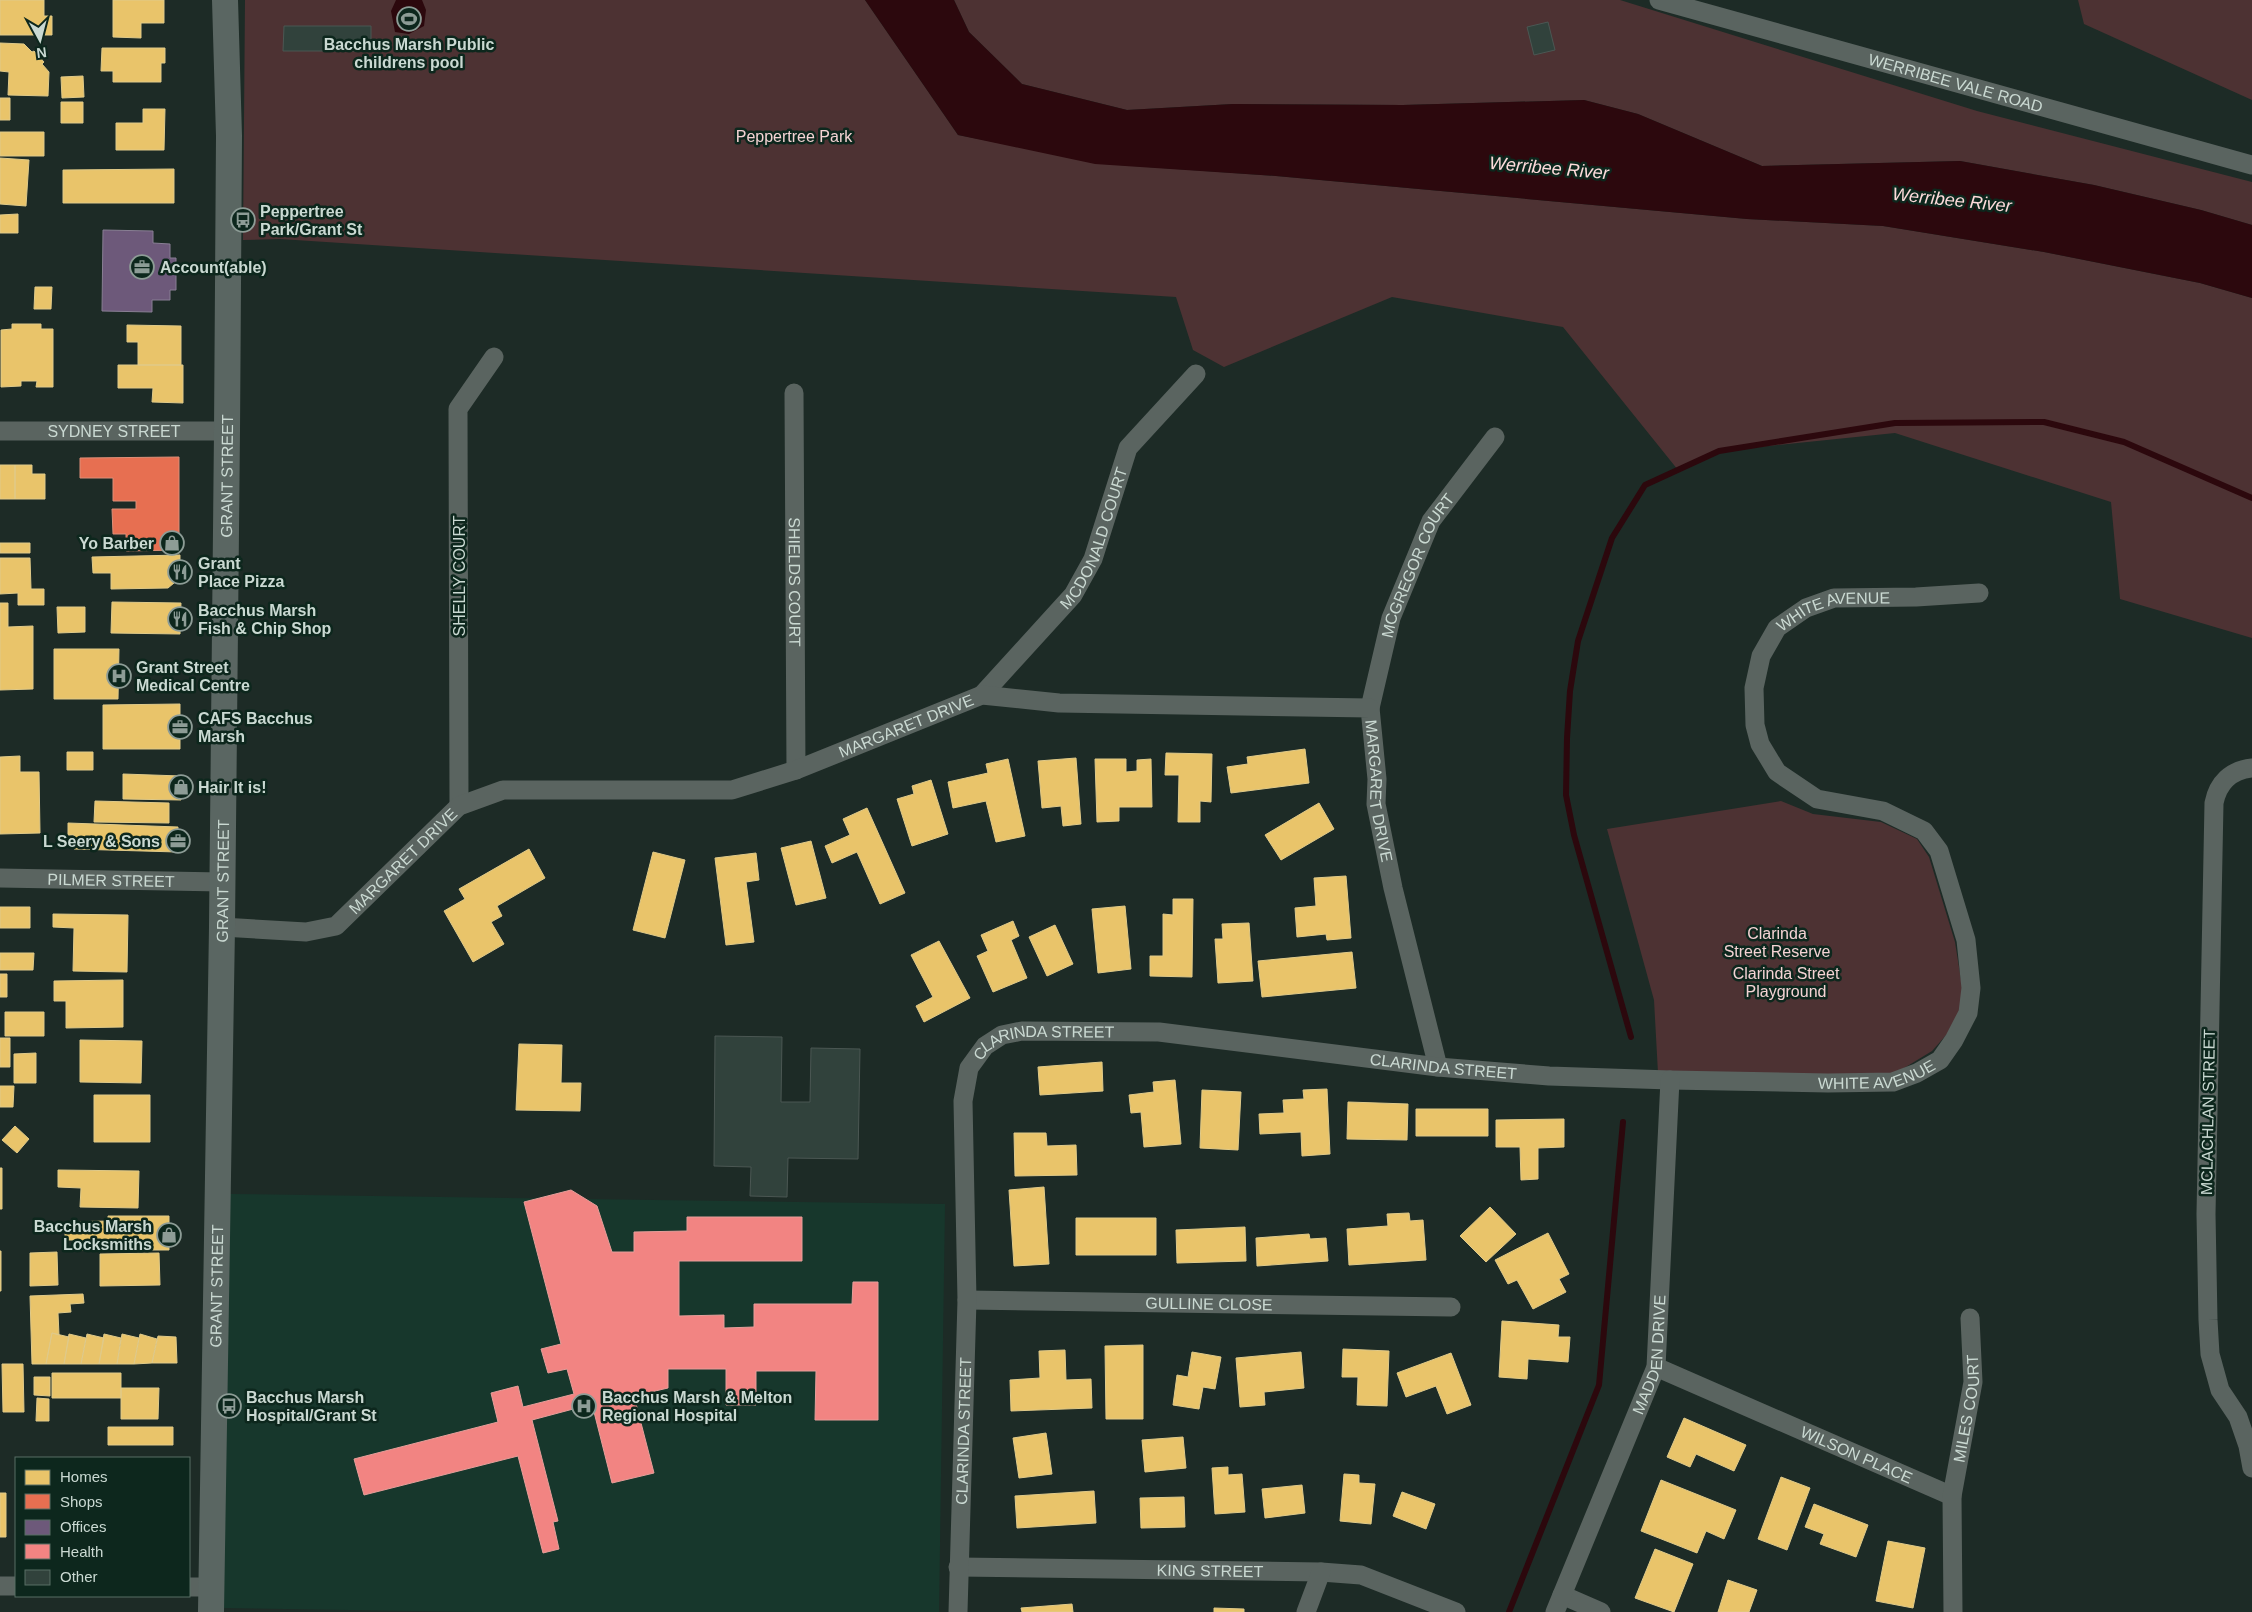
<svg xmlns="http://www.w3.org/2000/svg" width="2252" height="1612" font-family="Arial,sans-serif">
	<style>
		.built { fill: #17372c }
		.green { fill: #4d3233 }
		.water { fill: #2c080d }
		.homes { fill: #e9c46a; stroke: #e0ca89 }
		.shops { fill: #e76f51; stroke: #de8f78 }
		.offices { fill: #6d597a; stroke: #897f94 }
		.health { fill: #f28482; stroke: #e69e9a }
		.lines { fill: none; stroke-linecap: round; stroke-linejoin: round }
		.stream { stroke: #2c080d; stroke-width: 6 }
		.building { fill: #31423c; stroke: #4b5753 }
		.minor { stroke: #5a6460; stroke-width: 19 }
		.secondary { stroke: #5a6662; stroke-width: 26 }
		.labels { text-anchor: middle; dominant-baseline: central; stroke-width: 5; stroke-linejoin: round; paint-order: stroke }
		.poi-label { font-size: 16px; font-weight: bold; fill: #cad9d2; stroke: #0d271d; text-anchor: start }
		.street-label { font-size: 16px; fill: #cad9d2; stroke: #0d271d }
		.park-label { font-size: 16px; fill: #f5d3d4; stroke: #0d271d }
		.water-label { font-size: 18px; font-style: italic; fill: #fedbdb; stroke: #0d271d }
	</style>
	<rect width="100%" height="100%" fill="#1d2b26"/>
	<!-- built -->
	<path class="built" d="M230,1194L945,1204L939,1612H474L223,1608Z"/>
	<!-- green -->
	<path class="green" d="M245,0H865L958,135L1105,164L1276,176L1747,219L1883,226L2044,252L2200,283L2252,298V638L2120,599L2111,502L1895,433L1719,451L1678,470L1563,327L1392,297L1224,367L1193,350L1176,297L280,239L243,240Z
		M954,0H1620L1977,111L2252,182V225L2201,210L2094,185L1960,161L1762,166L1638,114L1584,100L1403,105L1233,104L1127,110L1022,84L969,32Z
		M2078,0H2252V100L2084,24Z
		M1781,801L1813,814L1881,822L1917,839L1929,857L1955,942L1962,986V1009L1948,1033L1932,1051L1891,1076L1658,1073L1654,1000L1607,829Z"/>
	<!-- water -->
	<path class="water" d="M396,0H422L426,10L424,26L409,34L395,32L391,11Z
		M865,0H954L969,32L1022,84L1127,110L1233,104L1403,105L1584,100L1638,114L1762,166L1960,161L2094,185L2201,210L2252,225V298L2200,283L2044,252L1883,226L1747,219L1276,176L1095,164L958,135Z"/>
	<!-- homes -->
	<path class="homes" d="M0,0H44V16H52V35H0Z
		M113,0H164V23H141V38L113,37Z
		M0,43L24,44L32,52L34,51L44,62L42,64L49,72L48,96L8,95L9,72L0,71Z
		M102,48H165V63H161V82H113V71H101Z
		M83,76L84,97L62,98L61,77Z
		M0,98H10V120H0Z
		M61,102H83V123H61Z
		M143,109H165L164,150H116V123H143Z
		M0,132H44V156H0Z
		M0,158L29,160L26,206L0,204Z
		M174,169V203H63V170Z
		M18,214V233H0V215Z
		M35,287H52L51,309H34Z
		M12,324H41V329H53V387H36L37,381H21V386L1,387V330L12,329Z
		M127,325L181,326V365H138V342H127Z
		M118,365H183V403L152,402L153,388H118Z
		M0,465H15V499H0Z
		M15,465H32V474H45V499H15Z
		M0,543H30V553H0Z
		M180,555V578L168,588L111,589V573H93L92,557Z
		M0,558H30L31,589H44V605H18V593L0,594Z
		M112,602L181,603L180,634L111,633Z
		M0,603H8V627L33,626V689L0,690Z
		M57,607H85V632L58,633Z
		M54,649H119L118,699H54Z
		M180,704V749H103V705Z
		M1305,749L1309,783L1231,793L1227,767L1248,764L1247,757Z
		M67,752H93V770H67Z
		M1166,753L1212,754L1211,802L1200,801V822H1178L1179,775H1165Z
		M20,756V772H39L40,833L0,834V757Z
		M1076,758L1081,824L1063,826L1061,806L1042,808L1038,761Z
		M1008,759L1025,836L996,842L986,801L953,808L948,782L988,773L986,764Z
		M1095,759H1126V772L1137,771V760L1151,759L1152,807H1119V821L1097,822Z
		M123,774L181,776V800L123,799Z
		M931,780L948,834L912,846L897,799L914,794L912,786Z
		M95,801L169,803V823L94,822Z
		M1319,803L1334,829L1281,860L1265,835Z
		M867,808L905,893L880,904L857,852L832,863L825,846L850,835L843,819Z
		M68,823L178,827L177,852L74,849V835H68Z
		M811,841L826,898L796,905L781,848Z
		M529,849L545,878L497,906L502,916L491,922L504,944L473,962L444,911L465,899L459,889Z
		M653,852L685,860L665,938L633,930Z
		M756,853L759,880L746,882L754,942L726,945L715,858Z
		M1346,876L1351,938L1327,940L1326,934L1297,937L1295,908L1316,906L1314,878Z
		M1173,899H1193L1192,977L1150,976V956H1163V914L1173,915Z
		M1125,906L1131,969L1098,973L1092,909Z
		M0,907H30V928H0Z
		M53,914L128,915L127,972L73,971L74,928L53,927Z
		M1013,921L1019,936L1011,940L1027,978L993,992L977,956L988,951L981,935Z
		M1249,923L1253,981L1218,983L1215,939H1223L1222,924Z
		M1055,925L1073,964L1047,976L1029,937Z
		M939,941L970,998L924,1022L916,1006L933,997L911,955Z
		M1352,952L1356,988L1262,997L1258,961Z
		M0,953H34L33,970H0Z
		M0,974H7V997H0Z
		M123,980V1027L66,1028V1001H54V981Z
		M5,1012H44V1036H5Z
		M0,1038H10V1067H0Z
		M80,1040L142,1041L141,1083L80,1082Z
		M519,1044L562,1045L561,1083H581L580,1111L516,1110Z
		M36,1053V1083H14V1054Z
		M1102,1062L1103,1091L1040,1095L1038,1067Z
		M1175,1080L1181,1144L1144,1147L1141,1112L1131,1113L1129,1095L1154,1092L1153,1082Z
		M0,1086H14L13,1107H0Z
		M1327,1089L1330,1154L1302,1156L1301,1132L1260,1134L1259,1114L1284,1113L1283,1100L1304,1099L1303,1090Z
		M1202,1090L1241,1092L1238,1150L1200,1148Z
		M94,1095H150V1142H94Z
		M1348,1102L1408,1104L1407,1140L1347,1139Z
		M1416,1109H1488V1136H1416Z
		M1564,1119V1147L1538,1148V1179L1521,1180L1520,1147H1496V1120Z
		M15,1126L29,1139L17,1153L2,1140Z
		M1014,1133H1046L1047,1146L1076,1145L1077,1175L1015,1176Z
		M0,1168H2V1209H0Z
		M58,1170L139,1171L138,1208L80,1207L81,1188L58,1187Z
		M1044,1187L1049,1264L1014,1266L1009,1190Z
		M1490,1207L1516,1234L1486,1262L1460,1236Z
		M1409,1213L1410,1221L1423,1220L1426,1260L1349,1265L1347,1229L1388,1226L1387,1214Z
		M108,1216H169V1250H81V1240H65V1222L108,1221Z
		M1076,1218H1156V1255H1076Z
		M1245,1227L1246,1261L1177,1263L1176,1230Z
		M1548,1233L1569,1274L1559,1279L1566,1292L1533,1309L1517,1280L1508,1284L1495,1260Z
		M1309,1234L1310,1239L1326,1238L1328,1261L1257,1266L1256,1238Z
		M0,1251H1V1291H0Z
		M57,1252L58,1285L30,1286V1253Z
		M159,1253L160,1285L100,1286V1254Z
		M83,1294L84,1303L70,1304L71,1312L58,1313L59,1335L52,1333L46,1364H32L30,1296Z
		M1502,1321L1559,1325L1558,1337H1570L1568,1362L1528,1359L1527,1379L1499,1377Z
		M52,1333L69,1337L64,1364H46Z
		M69,1334L86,1338L81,1364H64Z
		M87,1334L104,1338L99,1364H81Z
		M104,1334L121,1338L117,1364H99Z
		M122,1334L139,1338L134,1364H117Z
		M140,1334L157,1339L152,1363L134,1364Z
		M158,1336L176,1337L177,1363H152Z
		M1143,1345V1419H1106L1105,1346Z
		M1343,1349L1389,1351L1387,1406L1357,1405L1358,1377H1342Z
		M1065,1350L1066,1380L1091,1379L1092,1408L1011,1411L1010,1380L1040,1378L1039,1351Z
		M1192,1352L1221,1357L1215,1389L1203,1387L1199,1409L1173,1405L1177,1375L1188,1377Z
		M1301,1352L1304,1388L1264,1392L1265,1405L1240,1407L1236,1358Z
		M1451,1353L1471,1405L1447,1414L1436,1386L1406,1397L1397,1373Z
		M2,1364H23L24,1412H3Z
		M52,1373H121V1398H52Z
		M34,1377H50V1396L34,1395Z
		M121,1388H159L158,1419H121Z
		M37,1398L49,1399V1421H36Z
		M1684,1418L1746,1445L1734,1471L1696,1454L1690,1467L1667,1457Z
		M108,1427H173V1445H108Z
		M1046,1433L1052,1474L1019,1478L1013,1438Z
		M1183,1437L1186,1468L1145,1472L1142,1440Z
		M1228,1467V1475L1242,1474L1245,1512L1215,1514L1212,1468Z
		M1344,1474L1359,1475V1483L1375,1484L1371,1524L1340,1521Z
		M1781,1477L1810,1488L1787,1550L1758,1539Z
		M1661,1480L1736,1510L1724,1539L1706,1531L1697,1553L1641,1531Z
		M1302,1485L1305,1513L1265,1518L1262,1489Z
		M1094,1491L1096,1523L1017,1528L1015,1496Z
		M1402,1492L1435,1504L1426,1529L1393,1516Z
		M0,1493H6V1537H0Z
		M1184,1497L1185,1527L1141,1528L1140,1498Z
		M1814,1504L1868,1525L1856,1557L1820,1544L1824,1534L1805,1527Z
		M1888,1541L1925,1548L1913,1608L1876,1601Z
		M1655,1549L1693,1564L1674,1612L1635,1598Z
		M1728,1580L1757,1590L1749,1612H1718Z
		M1072,1604L1073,1612H1022L1021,1608Z
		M1214,1608L1244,1609V1612H1214Z"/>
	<!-- shops -->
	<path class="shops" d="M179,457V550L126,551V534H113L112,509H136V501H113V478H80V458Z"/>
	<!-- offices -->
	<path class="offices" d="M103,230L153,231V243L170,244V258H176V290H170V300H152V312L102,311Z"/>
	<!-- health -->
	<path class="health" d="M571,1190L597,1206L612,1252H634V1232L687,1231V1217H802V1261H679V1316L724,1315V1328L754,1327V1304H852L853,1282H878V1420H815L816,1371H756V1405H726V1369H668V1388L634,1396L654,1473L612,1483L592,1404L532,1420L558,1521L553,1522L559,1549L543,1553L518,1456L364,1495L354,1459L498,1422L491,1393L518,1386L523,1407L574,1394L567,1369L548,1373L541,1349L561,1344L524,1202Z"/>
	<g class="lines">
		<!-- stream -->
		<path class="stream" d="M1631,1037L1574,835L1566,795L1567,738L1570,691L1578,641L1612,538L1645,485L1719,451L1895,423L2044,422L2124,442L2252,498
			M1509,1612L1599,1385L1623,1122"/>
	</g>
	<!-- building -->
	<path class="building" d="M1548,22L1555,50L1534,55L1527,27Z
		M284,26H371V51H283Z
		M715,1036L782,1037L781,1102H810L811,1048L860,1049L858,1159L788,1158L787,1197L750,1196L751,1167L714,1166Z"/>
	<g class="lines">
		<!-- minor -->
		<g class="minor">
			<path id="s1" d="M1659,0L2252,165"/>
			<path id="s2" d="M794,393L796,770"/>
			<path id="s3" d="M0,431H227"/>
			<path id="s4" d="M982,695L1073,595L1093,559L1128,448L1196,374"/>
			<path id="s5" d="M1370,708L1391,618L1431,521L1495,437"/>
			<path d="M2252,768C2231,770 2218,783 2214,803L2206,1214L2208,1320L2210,1354L2220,1390L2238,1417L2248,1446L2252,1468"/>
			<path d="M459,806L458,409L494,357"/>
			<path id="s6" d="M0,878L222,882"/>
			<path id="s7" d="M222,927L306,932L336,926L459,806L503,790H732L796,770L982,695L1059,703L1370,708L1377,779L1376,804L1393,888L1438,1067"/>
			<path id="s8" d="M967,1300L1451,1307"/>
			<path id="s9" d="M1656,1367L1952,1496"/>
			<path id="s10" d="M958,1567L1321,1572L1361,1575L1456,1612"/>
			<path d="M0,1586H16"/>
			<path d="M189,1587H211"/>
			<path d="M1562,1595L1601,1612"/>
			<path id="s11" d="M958,1612L967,1300L963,1101L969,1068L985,1046L1002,1035L1022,1031L1159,1032L1438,1067L1549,1076L1670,1080L1828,1083L1893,1082L1917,1073L1940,1060L1954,1040L1968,1013L1971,988L1966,940L1939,851L1924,831L1883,811L1817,799L1777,772L1760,744L1755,725L1754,688L1761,656L1777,628L1806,608L1834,598L1916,597L1979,593"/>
			<path d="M1306,1612L1321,1572"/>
			<path id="s12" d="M1555,1612L1656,1367L1670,1080"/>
			<path id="s13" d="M1953,1612L1952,1496L1973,1382L1970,1318"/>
		</g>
		<!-- secondary -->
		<path class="secondary" id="s14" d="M211,1612L222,927L227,431L229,136L225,0"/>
	</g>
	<!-- icons -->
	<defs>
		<g id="stadium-ring" transform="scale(1.25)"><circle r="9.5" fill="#0d271d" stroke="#8d9c96" stroke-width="1.5"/><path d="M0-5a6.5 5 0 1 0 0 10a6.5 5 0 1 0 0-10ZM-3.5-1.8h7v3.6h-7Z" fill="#8d9c96"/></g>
		<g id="bus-ring" transform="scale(1.25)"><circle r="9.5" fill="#0d271d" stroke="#8d9c96" stroke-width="1.5"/><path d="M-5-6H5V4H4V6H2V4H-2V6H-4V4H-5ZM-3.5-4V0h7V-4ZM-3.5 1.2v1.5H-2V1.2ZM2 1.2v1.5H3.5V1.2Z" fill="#8d9c96"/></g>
		<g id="office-ring" transform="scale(1.25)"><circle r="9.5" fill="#0d271d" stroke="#8d9c96" stroke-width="1.5"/><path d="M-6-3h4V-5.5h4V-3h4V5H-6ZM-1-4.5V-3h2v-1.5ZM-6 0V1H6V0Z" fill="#8d9c96"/></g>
		<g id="shop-ring" transform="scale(1.25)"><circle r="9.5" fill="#0d271d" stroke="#8d9c96" stroke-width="1.5"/><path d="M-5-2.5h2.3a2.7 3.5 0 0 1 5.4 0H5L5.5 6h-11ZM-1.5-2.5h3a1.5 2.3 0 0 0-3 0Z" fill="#8d9c96"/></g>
		<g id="restaurant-ring" transform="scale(1.25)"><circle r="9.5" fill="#0d271d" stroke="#8d9c96" stroke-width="1.5"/><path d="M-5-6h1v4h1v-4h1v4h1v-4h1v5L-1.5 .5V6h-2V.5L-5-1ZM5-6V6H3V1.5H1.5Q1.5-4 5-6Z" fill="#8d9c96"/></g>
		<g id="hospital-ring" transform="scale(1.25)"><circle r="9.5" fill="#0d271d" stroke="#8d9c96" stroke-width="1.5"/><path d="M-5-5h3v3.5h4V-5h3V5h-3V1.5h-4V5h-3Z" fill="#8d9c96"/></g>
	</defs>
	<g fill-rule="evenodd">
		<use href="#stadium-ring" x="409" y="19"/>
		<use href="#bus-ring" x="243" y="220"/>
		<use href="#office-ring" x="142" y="267"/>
		<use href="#shop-ring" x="172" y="543"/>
		<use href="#restaurant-ring" x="180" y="572"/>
		<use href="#restaurant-ring" x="180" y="619"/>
		<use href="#hospital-ring" x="119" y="676"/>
		<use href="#office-ring" x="180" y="727"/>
		<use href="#shop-ring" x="181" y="787"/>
		<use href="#office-ring" x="178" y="841"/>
		<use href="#shop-ring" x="169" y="1235"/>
		<use href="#bus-ring" x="229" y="1406"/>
		<use href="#hospital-ring" x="584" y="1406"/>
	</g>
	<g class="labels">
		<!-- poi labels -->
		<g class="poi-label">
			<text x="409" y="44" text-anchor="middle">Bacchus Marsh Public<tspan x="409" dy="18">childrens pool</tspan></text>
			<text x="260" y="211">Peppertree<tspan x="260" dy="18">Park/Grant St</tspan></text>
			<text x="160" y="267">Account(able)</text>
			<text x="154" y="543" text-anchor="end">Yo Barber</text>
			<text x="198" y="563">Grant<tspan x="198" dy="18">Place Pizza</tspan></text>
			<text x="198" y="610">Bacchus Marsh<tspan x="198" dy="18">Fish &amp; Chip Shop</tspan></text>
			<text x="136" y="667">Grant Street<tspan x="136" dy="18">Medical Centre</tspan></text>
			<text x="198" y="718">CAFS Bacchus<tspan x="198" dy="18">Marsh</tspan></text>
			<text x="198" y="787">Hair It is!</text>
			<text x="160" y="841" text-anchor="end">L Seery &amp; Sons</text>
			<text x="152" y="1226" text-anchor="end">Bacchus Marsh<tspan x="152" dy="18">Locksmiths</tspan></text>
			<text x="246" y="1397">Bacchus Marsh<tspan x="246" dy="18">Hospital/Grant St</tspan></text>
			<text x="602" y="1397">Bacchus Marsh &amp; Melton<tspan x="602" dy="18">Regional Hospital</tspan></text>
		</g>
		<!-- street labels -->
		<g class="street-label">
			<text stroke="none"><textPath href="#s1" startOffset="308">WERRIBEE VALE ROAD</textPath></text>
			<text stroke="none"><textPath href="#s3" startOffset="114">SYDNEY STREET</textPath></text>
			<text stroke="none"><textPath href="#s14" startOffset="1136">GRANT STREET</textPath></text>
			<text stroke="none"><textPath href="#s4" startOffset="196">MCDONALD COURT</textPath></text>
			<text stroke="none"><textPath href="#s5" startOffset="151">MCGREGOR COURT</textPath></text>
			<text transform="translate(459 576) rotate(-90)">SHELLY COURT</text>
			<text stroke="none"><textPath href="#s2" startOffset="189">SHIELDS COURT</textPath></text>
			<text stroke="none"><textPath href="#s11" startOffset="2161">WHITE AVENUE</textPath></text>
			<text stroke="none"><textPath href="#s7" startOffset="748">MARGARET DRIVE</textPath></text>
			<text stroke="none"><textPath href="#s7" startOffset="1302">MARGARET DRIVE</textPath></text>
			<text stroke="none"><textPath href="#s7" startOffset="208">MARGARET DRIVE</textPath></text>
			<text stroke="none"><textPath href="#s6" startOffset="111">PILMER STREET</textPath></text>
			<text stroke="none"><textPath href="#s14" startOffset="731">GRANT STREET</textPath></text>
			<text stroke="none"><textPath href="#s11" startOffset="631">CLARINDA STREET</textPath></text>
			<text stroke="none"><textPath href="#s11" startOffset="1036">CLARINDA STREET</textPath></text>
			<text stroke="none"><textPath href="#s11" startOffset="1471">WHITE AVENUE</textPath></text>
			<text transform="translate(2208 1112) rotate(-89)">MCLACHLAN STREET</text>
			<text stroke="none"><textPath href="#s14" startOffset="326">GRANT STREET</textPath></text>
			<text stroke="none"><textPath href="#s8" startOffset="242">GULLINE CLOSE</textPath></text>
			<text stroke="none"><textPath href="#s12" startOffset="276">MADDEN DRIVE</textPath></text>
			<text stroke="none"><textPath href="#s13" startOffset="205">MILES COURT</textPath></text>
			<text stroke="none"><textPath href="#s11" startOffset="181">CLARINDA STREET</textPath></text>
			<text stroke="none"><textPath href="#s9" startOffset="219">WILSON PLACE</textPath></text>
			<text stroke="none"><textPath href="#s10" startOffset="252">KING STREET</textPath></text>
		</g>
		<!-- park labels -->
		<g class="park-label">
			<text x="794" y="136">Peppertree Park</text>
			<text x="1777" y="933">Clarinda<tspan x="1777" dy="18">Street Reserve</tspan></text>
			<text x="1786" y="973">Clarinda Street<tspan x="1786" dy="18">Playground</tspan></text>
		</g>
		<!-- water labels -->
		<g class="water-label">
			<text transform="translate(1549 168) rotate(5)">Werribee River</text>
			<text transform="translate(1952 200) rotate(6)">Werribee River</text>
		</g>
	</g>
	<!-- legend -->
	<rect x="15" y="1457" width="175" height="140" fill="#0d271d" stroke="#596e65"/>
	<rect x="25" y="1470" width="25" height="15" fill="#e9c46a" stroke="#596e65"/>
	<text x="60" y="1482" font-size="15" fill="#cad9d2">Homes</text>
	<rect x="25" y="1494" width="25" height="15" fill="#e76f51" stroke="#596e65"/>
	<text x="60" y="1507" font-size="15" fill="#cad9d2">Shops</text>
	<rect x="25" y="1520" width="25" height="15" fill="#6d597a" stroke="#596e65"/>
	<text x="60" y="1532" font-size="15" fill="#cad9d2">Offices</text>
	<rect x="25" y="1544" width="25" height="15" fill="#f28482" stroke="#596e65"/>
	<text x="60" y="1557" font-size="15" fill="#cad9d2">Health</text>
	<rect x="25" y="1570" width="25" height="15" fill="#31423c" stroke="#596e65"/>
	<text x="60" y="1582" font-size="15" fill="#cad9d2">Other</text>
	<!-- north arrow -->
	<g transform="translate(40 40) rotate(173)" stroke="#0d271d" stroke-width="4" paint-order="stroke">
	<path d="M0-4L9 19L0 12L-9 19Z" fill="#cad9d2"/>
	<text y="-8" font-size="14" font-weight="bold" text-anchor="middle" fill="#cad9d2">N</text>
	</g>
</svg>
